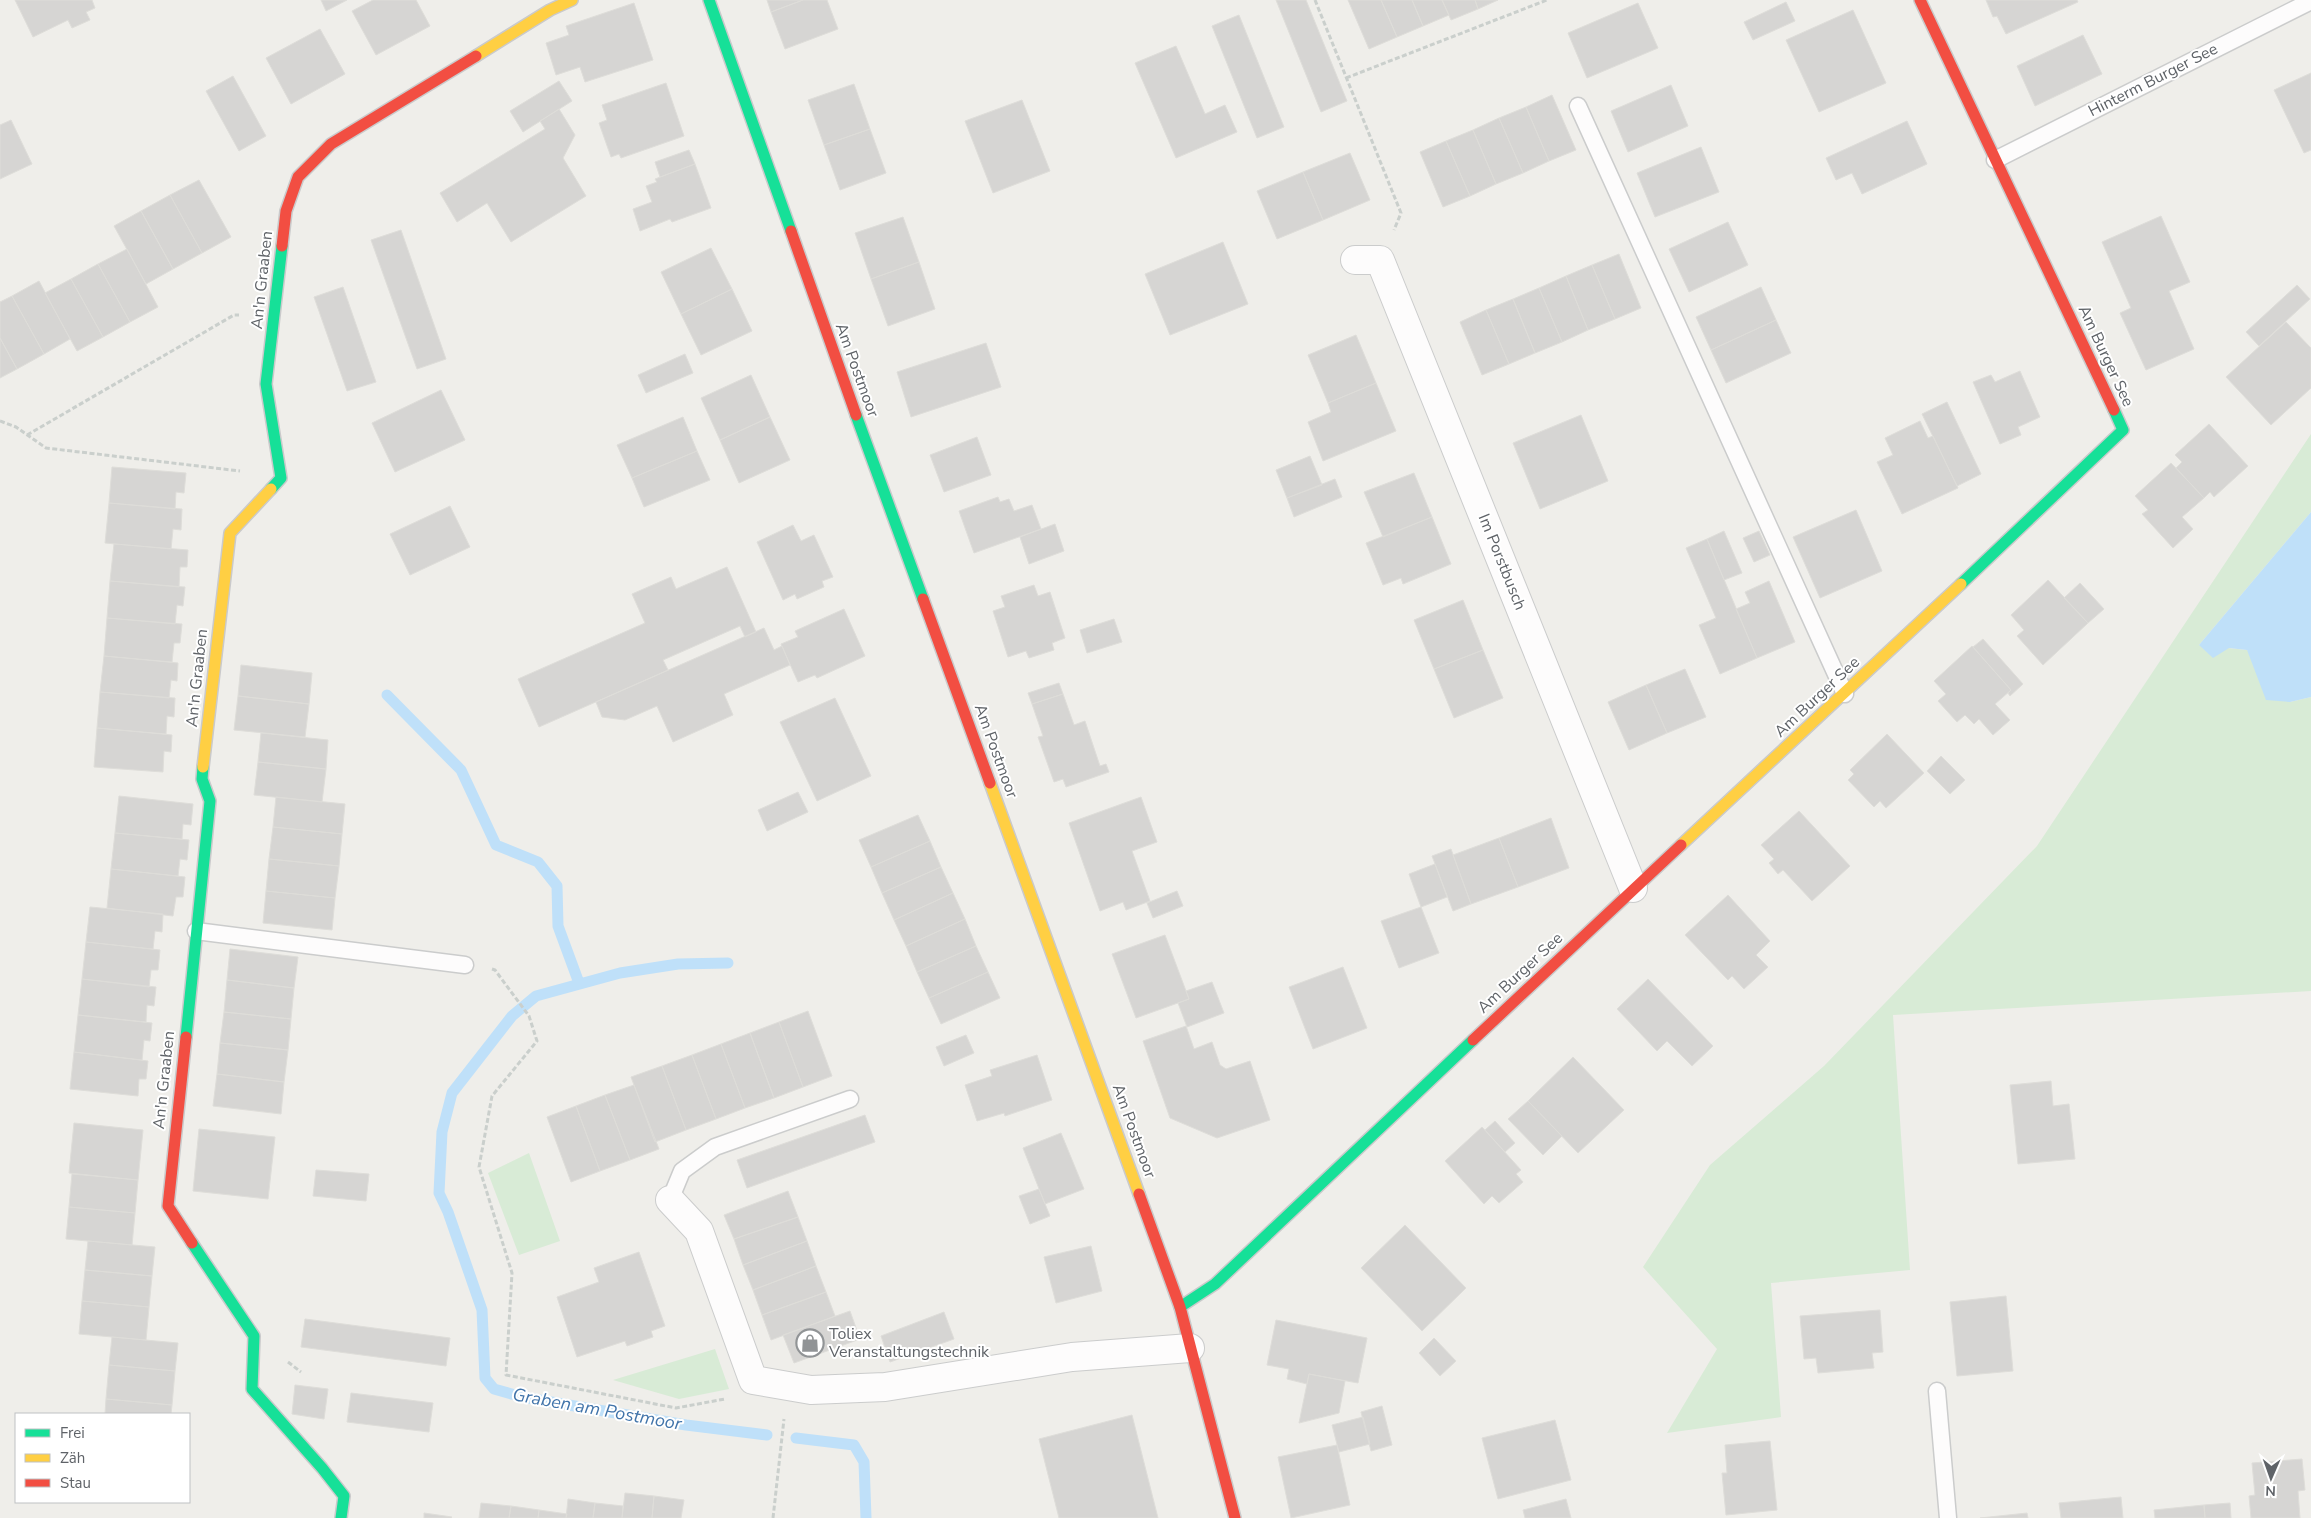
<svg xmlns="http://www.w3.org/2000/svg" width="2311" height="1518" font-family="'Nunito Sans',sans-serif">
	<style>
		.green { fill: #d8ebd6 }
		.water { fill: #bfe0f9 }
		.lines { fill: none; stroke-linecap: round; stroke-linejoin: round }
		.stream { stroke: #bfe0f9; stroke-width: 11 }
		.building { fill: #d6d5d3; stroke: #deddd9 }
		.lane-casing { stroke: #cbcccc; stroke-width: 19 }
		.street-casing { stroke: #cbcccc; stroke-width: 30 }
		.fast-casing { stroke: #cacacb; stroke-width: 14 }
		.slow-casing { stroke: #cacacb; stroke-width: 14 }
		.jam-casing { stroke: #cacacb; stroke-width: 14 }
		.path { stroke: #cacfcc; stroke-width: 3; stroke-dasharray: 5 2.5; stroke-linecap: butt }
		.lane { stroke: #fdfcfc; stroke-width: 16 }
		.street { stroke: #fdfcfc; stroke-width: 28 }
		.fast { stroke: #16e098; stroke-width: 11 }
		.slow { stroke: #ffcf43; stroke-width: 11 }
		.jam { stroke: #f24e42; stroke-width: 11 }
		.labels { text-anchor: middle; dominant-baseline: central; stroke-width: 4; stroke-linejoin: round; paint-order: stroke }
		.street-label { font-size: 16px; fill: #5f6368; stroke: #fff }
		.poi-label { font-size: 16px; fill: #5f6368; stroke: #fff; text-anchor: start }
		.water-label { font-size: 18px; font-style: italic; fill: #4174aa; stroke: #fff }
	</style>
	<rect width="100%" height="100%" fill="#efeeea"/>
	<!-- green -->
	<path class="green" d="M2311,434V512L2199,645L2247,650L2290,702L2311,697V991L1893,1015L1910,1270L1771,1283L1781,1417L1667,1433L1717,1349L1643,1267L1710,1165L1824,1066L2037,846Z
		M529,1153L560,1241L519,1255L488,1173Z
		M715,1349L729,1389L679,1399L613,1380Z"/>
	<!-- water -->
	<path class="water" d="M2311,512V697L2290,702L2266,700L2247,650L2229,648L2213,658L2199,645Z"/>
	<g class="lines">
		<!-- stream -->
		<path class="stream" d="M387,695L461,770L496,845L538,862L557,886L558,926L579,983
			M728,963L678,964L620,973L536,996L512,1016L452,1093L442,1132L439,1193L448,1212L482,1310L485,1378L494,1389L522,1397L686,1425L767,1435
			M796,1438L854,1445L864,1462L866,1518"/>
	</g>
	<!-- building -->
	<path class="building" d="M15,0H92L95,8L86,12L90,20L72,28L68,20L33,37Z
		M321,0H347L326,11Z
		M373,0H416L430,26L376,55L352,11Z
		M767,0H803L771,12Z
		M803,0H827L838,29L785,49L771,12Z
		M1276,0H1306L1347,101L1321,112Z
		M1348,0H1381L1397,37L1369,49Z
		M1381,0H1412L1423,26L1397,37Z
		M1412,0H1442L1449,15L1423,26Z
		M1442,0H1475L1478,9L1451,20Z
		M1475,0H1498L1478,9Z
		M1986,0H2077L2078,2L2006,34L1997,16L1993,17Z
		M1786,2L1795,21L1753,40L1744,22Z
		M634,3L653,60L585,82L580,67L556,75L546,43L569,35L566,26Z
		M1638,3L1658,48L1587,78L1568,33Z
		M1853,10L1886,83L1819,112L1786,40Z
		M1239,15L1284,127L1257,138L1212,26Z
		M320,29L345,74L291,104L266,58Z
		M2083,35L2102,74L2035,106L2017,66Z
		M1176,46L1205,114L1225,105L1237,132L1176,158L1135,63Z
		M2311,73V150L2304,153L2274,90Z
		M233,76L266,136L239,151L206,91Z
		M559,81L572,101L523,132L510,111Z
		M666,83L684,136L621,158L619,154L611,157L599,123L607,120L602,105Z
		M854,84L870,129L824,145L808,100Z
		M1671,85L1688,126L1628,152L1611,111Z
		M1552,95L1576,150L1549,161L1526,107Z
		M1022,100L1050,171L993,193L965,121Z
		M1526,107L1549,161L1523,173L1499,118Z
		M559,109L575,135L563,158L586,196L511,242L487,203L457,222L440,193L545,129L540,121Z
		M1499,118L1523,173L1496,184L1473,130Z
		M11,120L32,164L0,179V125Z
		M1907,121L1927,164L1862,194L1852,173L1836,180L1826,158Z
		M870,129L886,173L840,190L824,145Z
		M1473,130L1496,184L1470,196L1446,141Z
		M1446,141L1470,196L1443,207L1420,152Z
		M1701,147L1719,192L1655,217L1637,173Z
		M689,150L695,164L660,177L655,162Z
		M1350,153L1370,200L1323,220L1303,172Z
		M695,164L711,208L672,222L670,219L640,231L633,209L652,202L646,186L657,182L655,179Z
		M1303,172L1323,220L1277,239L1257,191Z
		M199,180L231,237L202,253L170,195Z
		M170,195L202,253L173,269L141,211Z
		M141,211L173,269L146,284L114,226Z
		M2161,216L2190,282L2169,291L2194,349L2146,370L2120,313L2131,308L2102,242Z
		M903,217L919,262L871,279L855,233Z
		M1728,222L1748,265L1689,292L1669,249Z
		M401,230L446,359L417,369L371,240Z
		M1223,242L1248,304L1170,335L1145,274Z
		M711,248L732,289L681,314L661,272Z
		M127,249L158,307L130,322L98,264Z
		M1619,254L1641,308L1615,319L1592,265Z
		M919,262L935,309L888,326L871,279Z
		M98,264L130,322L103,337L71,279Z
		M1592,265L1615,319L1588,330L1566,276Z
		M1566,276L1588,330L1562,342L1539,288Z
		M71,279L103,337L77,351L45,293Z
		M39,281L70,339L44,354L12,296Z
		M2297,285L2310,299L2259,346L2246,332Z
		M343,287L376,382L347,391L314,297Z
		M1761,287L1776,320L1711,350L1696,317Z
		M1539,288L1562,342L1535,353L1513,299Z
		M732,289L752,331L701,355L681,314Z
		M12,296L44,354L17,369L0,338V302Z
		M1513,299L1535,353L1509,364L1486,310Z
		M1486,310L1509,364L1482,375L1460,322Z
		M1776,320L1791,353L1726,383L1711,350Z
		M2286,322L2311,348V388L2271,425L2226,377Z
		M1356,335L1376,383L1328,403L1308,355Z
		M0,338L17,369L0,378Z
		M986,343L1001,387L911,417L897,372Z
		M685,354L693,373L646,393L638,375Z
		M2020,371L2040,417L2018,427L2021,435L2000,444L1973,382L1991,375L1995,382Z
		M751,375L770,417L720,440L701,398Z
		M1376,383L1396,431L1323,461L1308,422L1331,412L1328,403Z
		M441,390L465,440L395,472L372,423Z
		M1947,402L1981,474L1957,486L1922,414Z
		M1581,415L1608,481L1540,509L1513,443Z
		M683,417L697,451L632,478L617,445Z
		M770,417L790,460L739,483L720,440Z
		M1920,421L1928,438L1933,436L1958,488L1902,514L1877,462L1893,455L1885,438Z
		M2209,424L2248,466L2214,497L2210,492L2204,498L2176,468L2182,462L2175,455Z
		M977,437L991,475L944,492L930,455Z
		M697,451L710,480L644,507L632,478Z
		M1310,456L1322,485L1287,498L1276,470Z
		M2171,463L2204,498L2182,517L2193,529L2173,548L2142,514L2148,510L2135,496Z
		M112,467L186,473L184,493L176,492L175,509L109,503Z
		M1414,473L1432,517L1383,537L1364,492Z
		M1335,479L1342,497L1294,517L1287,498Z
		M998,497L1000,502L1009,499L1014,511L1032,505L1041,529L974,553L959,511Z
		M109,503L182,509L181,530L173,529L171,549L105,543Z
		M450,506L470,547L410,575L390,534Z
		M1856,510L1882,571L1820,598L1793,537Z
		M1432,517L1451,564L1403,584L1401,578L1383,585L1366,543Z
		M1055,524L1064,551L1029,564L1020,537Z
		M793,525L801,541L814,535L833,577L822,581L824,587L797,599L795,594L783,600L757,542Z
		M1724,531L1742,573L1724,580L1707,539Z
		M1759,531L1770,555L1754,562L1743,538Z
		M1707,539L1757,658L1720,674L1699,625L1716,618L1686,548Z
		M114,544L188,550L187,567H180L179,587L110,581Z
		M727,567L756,632L745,637L740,626L663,660L668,670L539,727L518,679L645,623L632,594L671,577L676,589Z
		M2048,580L2088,623L2043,665L2017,636L2024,630L2011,615Z
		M110,581L185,587L183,606L177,605L175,624L107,618Z
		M1769,581L1795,642L1757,658L1736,609L1750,603L1745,592Z
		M2080,583L2104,609L2088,623L2064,598Z
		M1034,585L1038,596L1050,592L1065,638L1052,643L1054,650L1029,658L1026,651L1008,657L993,611L1005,607L1001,596Z
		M1463,600L1483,650L1434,669L1414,620Z
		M844,609L865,656L817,678L815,675L798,682L781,644L798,637L795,631Z
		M107,618L182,624L180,643H174L172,662L104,656Z
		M1114,619L1122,642L1087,653L1080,630Z
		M764,628L774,650L782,646L790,665L724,694L733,715L673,742L657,706L625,720L602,717L596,702Z
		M1983,639L2023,684L2010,696L2008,693L2011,690L1973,647Z
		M1972,646L2011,690L1995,704L2010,720L1993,735L1979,719L1974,724L1965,715L1957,722L1938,701L1946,694L1934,681Z
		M1483,650L1503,698L1454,718L1434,669Z
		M104,656L178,663L177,681L171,680L169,698L100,692Z
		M241,665L312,673L309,704L238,696Z
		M1685,669L1706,717L1667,733L1646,685Z
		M1059,683L1063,694L1032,704L1028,693Z
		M1646,685L1667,733L1629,750L1608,702Z
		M100,692L175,698L174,717L167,716L166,734L97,728Z
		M1063,694L1074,725L1085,721L1100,766L1106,764L1109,772L1066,787L1063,779L1054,782L1038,737L1043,736L1032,704Z
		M238,696L309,704L305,737L234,730Z
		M835,698L871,776L817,801L780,722Z
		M97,728L172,735L171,752L164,751L163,772L94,767Z
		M261,733L328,740L326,769L258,762Z
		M1887,734L1924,773L1886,808L1880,801L1874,807L1848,780L1854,774L1850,770Z
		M1941,756L1965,780L1950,794L1927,771Z
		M258,762L326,769L322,802L254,795Z
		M798,792L808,812L767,831L758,810Z
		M119,796L193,804L191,825L183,824L182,839L115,833Z
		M276,797L345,804L342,834L273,827Z
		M1141,797L1157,842L1132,851L1150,901L1126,910L1123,902L1100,911L1069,823Z
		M1799,811L1850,866L1812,901L1783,870L1778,874L1769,863L1774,859L1761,845Z
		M918,815L930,841L871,867L859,840Z
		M1551,818L1569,868L1518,887L1499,838Z
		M273,827L342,834L339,866L269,859Z
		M115,833L189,840L187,860L180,859L178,876L111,869Z
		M1499,838L1518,887L1471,904L1453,855Z
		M930,841L941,867L882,893L871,867Z
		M1451,849L1471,904L1453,911L1432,856Z
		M269,859L339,866L335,898L266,891Z
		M1435,864L1447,897L1421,907L1409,874Z
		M941,867L953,893L894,920L882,893Z
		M111,869L185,877L183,897H176L173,916L107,908Z
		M266,891L335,898L332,930L263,923Z
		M1177,891L1183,906L1153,918L1147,903Z
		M953,893L965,919L906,946L894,920Z
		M1728,895L1770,941L1756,955L1768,967L1744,989L1732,976L1728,980L1685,935Z
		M90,907L163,914L162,932L155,931L153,949L86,942Z
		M1421,907L1439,953L1399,968L1381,921Z
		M965,919L976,946L917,972L906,946Z
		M1165,935L1189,999L1136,1018L1112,954Z
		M86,942L160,950L158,970H151L149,987L82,979Z
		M976,946L988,972L929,998L917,972Z
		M230,949L298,957L294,988L227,980Z
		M1343,967L1367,1028L1313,1049L1289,987Z
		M988,972L1000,998L941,1024L929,998Z
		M82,979L156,987L154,1006L147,1005L146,1022L78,1015Z
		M1648,979L1713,1046L1692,1066L1667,1041L1657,1051L1617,1009Z
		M227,980L294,988L291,1019L224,1012Z
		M1212,982L1224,1013L1187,1027L1178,1003L1189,999L1186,991Z
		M808,1011L832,1076L803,1087L779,1022Z
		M224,1012L291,1019L288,1050L220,1043Z
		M78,1015L152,1023L150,1041L144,1040L142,1060L74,1052Z
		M779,1022L803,1087L774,1098L750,1033Z
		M1186,1026L1194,1049L1212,1042L1220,1065L1226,1069L1250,1061L1270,1120L1217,1138L1170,1118L1143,1041Z
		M750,1033L774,1098L745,1108L721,1044Z
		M966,1035L974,1053L944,1066L936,1047Z
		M220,1043L288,1050L284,1082L217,1074Z
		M721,1044L745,1108L716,1119L692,1055Z
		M74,1052L148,1061L146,1079H139L138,1096L70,1089Z
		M692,1055L716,1119L686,1130L662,1066Z
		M1037,1055L1052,1100L1005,1116L1004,1113L977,1121L965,1085L992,1076L990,1070Z
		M1573,1057L1624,1110L1578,1153L1528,1101Z
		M662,1066L686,1130L655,1142L631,1077Z
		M217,1074L284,1082L281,1114L213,1106Z
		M2051,1081L2053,1106L2069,1104L2075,1159L2018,1164L2010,1085Z
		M634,1085L659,1149L630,1160L605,1095Z
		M605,1095L630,1160L600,1171L576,1106Z
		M1528,1101L1562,1136L1543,1155L1508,1119Z
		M576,1106L600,1171L571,1182L547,1117Z
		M865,1115L875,1142L747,1188L737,1160Z
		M1495,1121L1515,1143L1505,1152L1485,1130Z
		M74,1123L143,1130L138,1180L69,1173Z
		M1482,1127L1521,1170L1516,1174L1523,1182L1499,1203L1492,1196L1484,1204L1445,1161Z
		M199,1129L275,1137L268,1199L193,1191Z
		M1061,1133L1084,1189L1045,1204L1023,1148Z
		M316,1170L369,1174L366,1201L313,1196Z
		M72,1174L138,1180L135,1213L69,1207Z
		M1039,1189L1050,1216L1030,1224L1019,1196Z
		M788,1191L798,1217L734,1239L724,1215Z
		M69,1207L135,1213L132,1245L66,1239Z
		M798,1217L807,1241L743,1265L734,1239Z
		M1405,1225L1466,1288L1422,1331L1361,1268Z
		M88,1241L155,1247L152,1276L85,1270Z
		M807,1241L816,1266L753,1290L743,1265Z
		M1091,1246L1102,1291L1056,1303L1044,1257Z
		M639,1252L665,1326L651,1331L653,1337L627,1346L625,1341L577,1357L557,1297L599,1282L594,1268Z
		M816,1266L826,1292L762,1315L753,1290Z
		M85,1270L152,1276L149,1307L82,1301Z
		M826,1292L835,1316L771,1340L762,1315Z
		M2006,1296L2013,1371L1957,1376L1950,1302Z
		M82,1301L149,1307L146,1340L79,1334Z
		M1880,1310L1883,1352L1872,1353L1874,1368L1818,1373L1816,1358L1804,1359L1800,1316Z
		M850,1311L860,1339L794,1363L783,1335Z
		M944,1312L954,1339L890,1362L881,1336Z
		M305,1319L450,1338L446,1366L301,1347Z
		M1276,1320L1367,1338L1358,1383L1309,1374L1307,1384L1287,1379L1289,1369L1267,1365Z
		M112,1337L178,1343L175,1371L109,1365Z
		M1434,1338L1456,1361L1440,1376L1419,1353Z
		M109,1365L175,1371L172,1405L106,1399Z
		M1309,1374L1345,1381L1339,1413L1299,1423Z
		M295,1385L328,1389L324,1419L292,1414Z
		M351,1393L433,1403L429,1432L347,1422Z
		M106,1399L172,1405L171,1414H105Z
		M1382,1406L1392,1445L1371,1451L1361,1412Z
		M1132,1415L1158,1518H1059L1039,1439Z
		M1363,1417L1370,1444L1339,1452L1332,1425Z
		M1555,1420L1571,1480L1498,1499L1482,1438Z
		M1770,1441L1777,1510L1726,1515L1722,1473H1727L1725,1445Z
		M1337,1445L1350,1505L1291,1518L1278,1457Z
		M2302,1459L2305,1490L2298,1491L2300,1518H2251L2249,1496L2255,1495L2252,1463Z
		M625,1493L654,1496L652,1518H622Z
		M654,1496L684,1500L681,1518H652Z
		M2121,1497L2123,1518H2061L2059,1503Z
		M568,1499L595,1503L593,1518H566Z
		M1566,1499L1571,1518H1525L1523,1510Z
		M481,1503L511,1506L509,1518H479Z
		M595,1503L623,1506L622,1518H593Z
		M2230,1503L2231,1518H2205L2204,1505Z
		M2204,1505L2205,1518H2155L2154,1510Z
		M511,1506L539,1510L538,1518H509Z
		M539,1510L567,1514L566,1518H538Z
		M424,1513L452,1517L451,1518H424Z
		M2027,1513L2028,1518H1980Z"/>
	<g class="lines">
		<!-- lane casing -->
		<g class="lane-casing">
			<path id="lane" d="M1578,106L1845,694
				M1995,160L2311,1
				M196,931L465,965
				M670,1200L682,1171L715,1147L850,1099
				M1937,1391L1948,1518"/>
		</g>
		<!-- street casing -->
		<g class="street-casing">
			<path id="street" d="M1355,260H1380L1633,888
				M670,1200L699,1231L753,1380L811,1390L885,1387L1072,1357L1190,1348"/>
		</g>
		<!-- fast casing -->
		<g class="fast-casing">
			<path id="fast" d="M709,0L791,231
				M856,415L923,599
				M271,489L281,478L266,384L282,246
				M1961,584L2123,430L2114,410
				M186,1037L210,801L202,779L203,767
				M192,1243L254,1336L252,1389L322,1468L344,1496L341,1518
				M1180,1307L1215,1284L1473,1040"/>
		</g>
		<!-- slow casing -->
		<g class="slow-casing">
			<path id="slow" d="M476,56L550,10L572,0
				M203,767L230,533L271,489
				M990,783L1139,1194
				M1681,845L1961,584"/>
		</g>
		<!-- jam casing -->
		<g class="jam-casing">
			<path id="jam" d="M1920,0L2114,410
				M791,231L856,415
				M282,246L286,211L298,177L331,144L476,56
				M923,599L990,783
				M186,1037L168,1206L192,1243
				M1473,1040L1681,845
				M1139,1194L1180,1307L1235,1518"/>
		</g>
		<!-- path -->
		<path class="path" d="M1315,0L1401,213L1394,230
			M1346,78L1547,0
			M0,421L16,427L46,448L240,471
			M27,435L234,315H239
			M492,969L495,970L529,1016L537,1041L492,1096L479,1167L512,1273L506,1375L676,1408L725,1399
			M288,1362L301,1372
			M773,1518L784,1419"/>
		<!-- lane -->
		<use href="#lane" class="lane"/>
		<!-- street -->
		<use href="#street" class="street"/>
		<!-- fast -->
		<use href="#fast" class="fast"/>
		<!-- slow -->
		<use href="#slow" class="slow"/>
		<!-- jam -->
		<use href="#jam" class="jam"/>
	</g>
	<!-- icons -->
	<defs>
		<g id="shop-ring" transform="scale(1.4375)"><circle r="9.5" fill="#fff" stroke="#919496" stroke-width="1.5"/><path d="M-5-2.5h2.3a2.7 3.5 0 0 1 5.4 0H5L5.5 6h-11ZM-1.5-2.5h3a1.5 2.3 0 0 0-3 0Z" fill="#919496"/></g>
	</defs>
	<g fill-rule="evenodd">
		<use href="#shop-ring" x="810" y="1343"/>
	</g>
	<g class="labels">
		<!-- street labels -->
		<g class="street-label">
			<text transform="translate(2153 80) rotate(-27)">Hinterm Burger See</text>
			<text transform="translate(262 280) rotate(-84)">An'n Graaben</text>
			<text transform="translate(2106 356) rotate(65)">Am Burger See</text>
			<text transform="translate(857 370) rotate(70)">Am Postmoor</text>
			<text transform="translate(1502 562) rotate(68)">Im Porstbusch</text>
			<text transform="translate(197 678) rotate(-84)">An'n Graaben</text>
			<text transform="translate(1817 697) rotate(-43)">Am Burger See</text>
			<text transform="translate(996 751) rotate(70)">Am Postmoor</text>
			<text transform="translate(1520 973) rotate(-43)">Am Burger See</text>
			<text transform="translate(164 1080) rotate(-84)">An'n Graaben</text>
			<text transform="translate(1134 1131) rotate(70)">Am Postmoor</text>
		</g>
		<!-- poi labels -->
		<g class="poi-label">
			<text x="829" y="1334">Toliex<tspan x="829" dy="18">Veranstaltungstechnik</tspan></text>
		</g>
		<!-- water labels -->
		<g class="water-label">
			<text transform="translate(597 1409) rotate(10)">Graben am Postmoor</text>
		</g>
	</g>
	<!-- legend -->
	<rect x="15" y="1413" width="175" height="90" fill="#ffffff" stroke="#bfc1c3"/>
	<rect x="25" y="1429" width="25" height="8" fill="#16e098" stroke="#bfc1c3"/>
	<text x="60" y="1438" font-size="15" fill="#5f6368">Frei</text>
	<rect x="25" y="1454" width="25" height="8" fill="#ffcf43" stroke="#bfc1c3"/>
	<text x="60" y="1463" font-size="15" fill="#5f6368">Zäh</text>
	<rect x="25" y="1479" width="25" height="8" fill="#f24e42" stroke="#bfc1c3"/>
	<text x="60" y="1488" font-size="15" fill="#5f6368">Stau</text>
	<!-- north arrow -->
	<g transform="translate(2271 1478) rotate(182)" stroke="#ffffff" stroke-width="4" paint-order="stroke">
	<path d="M0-4L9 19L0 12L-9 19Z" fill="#5f6368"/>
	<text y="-8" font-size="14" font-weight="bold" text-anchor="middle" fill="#5f6368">N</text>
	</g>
</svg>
